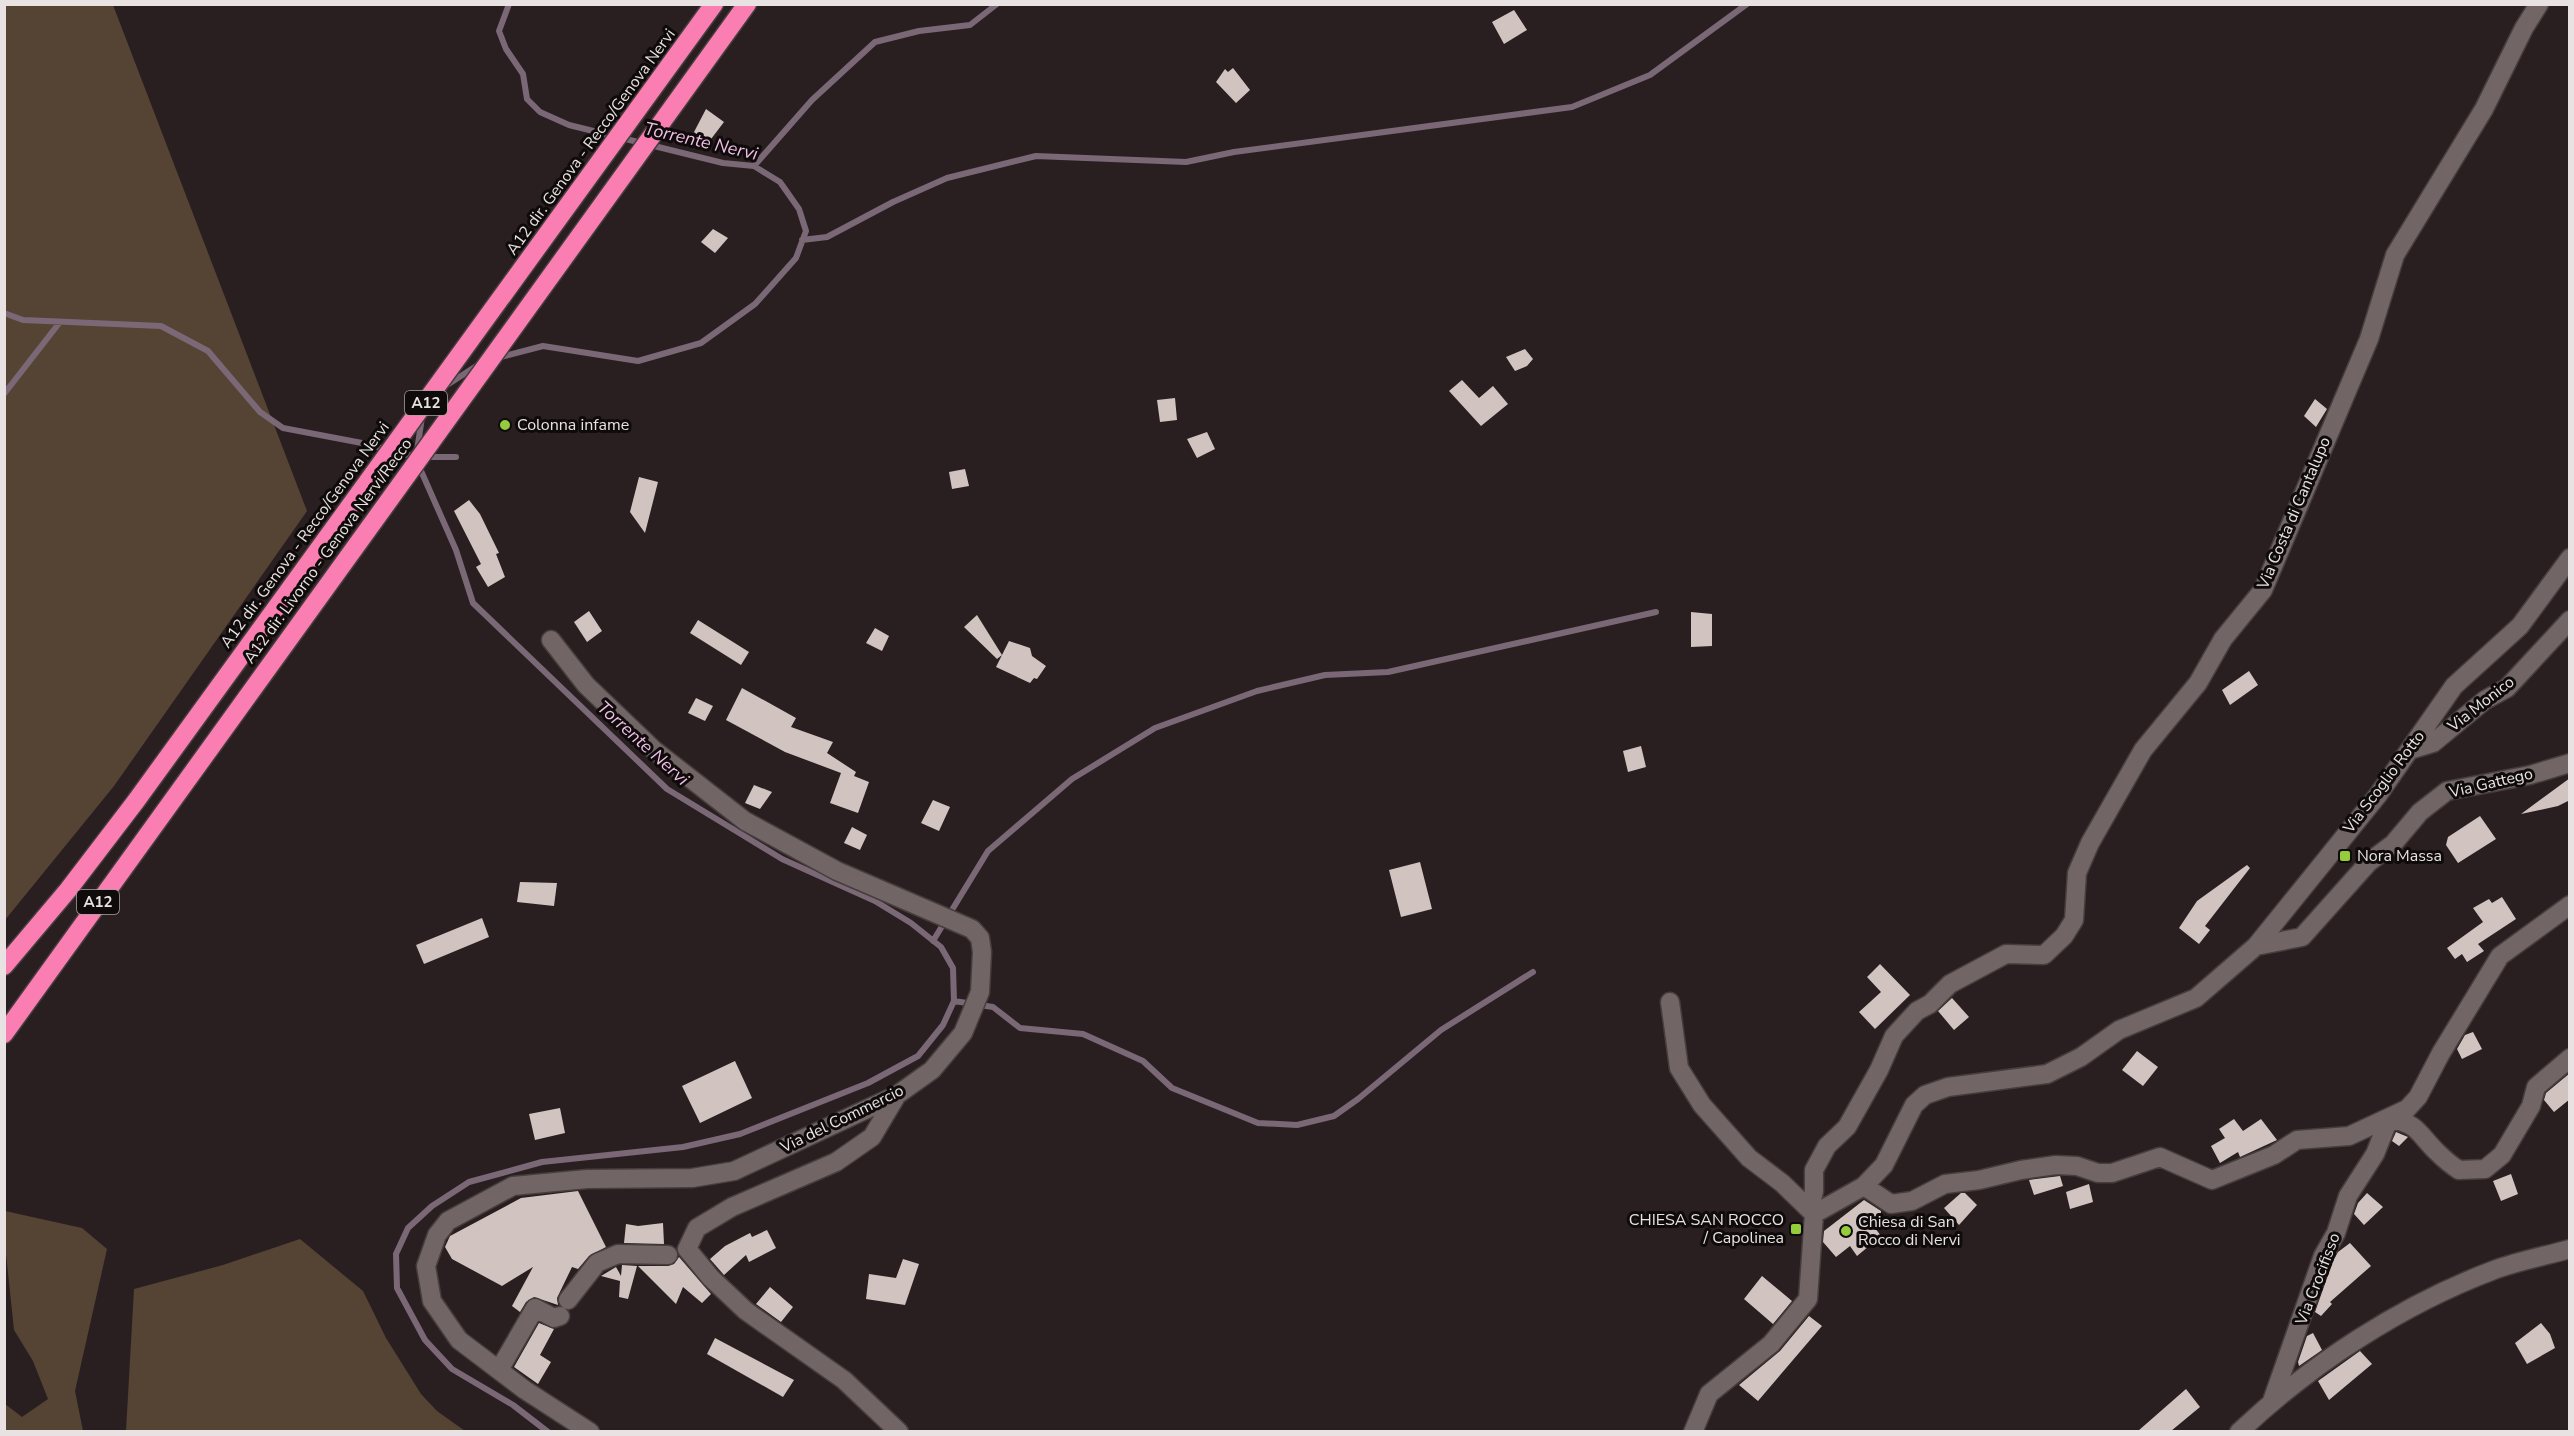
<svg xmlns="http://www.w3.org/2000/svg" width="2574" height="1436" font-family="'Nunito Sans',sans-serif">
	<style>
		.green { fill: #554334 }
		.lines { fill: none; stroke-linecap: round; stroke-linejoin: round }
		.stream { stroke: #7b6876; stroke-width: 6 }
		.building { fill: #d1c4c0 }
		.minor-casing { stroke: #463d3d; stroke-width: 21 }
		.highway-casing { stroke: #463d3d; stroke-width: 21 }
		.minor { stroke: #716565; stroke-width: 18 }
		.highway { stroke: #fb7eb2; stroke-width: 18 }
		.poi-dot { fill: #94cc3c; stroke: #0f0b0b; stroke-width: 2 }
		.labels { text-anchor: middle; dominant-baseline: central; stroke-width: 6; stroke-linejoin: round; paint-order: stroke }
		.shield { fill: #0f0b0b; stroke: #a8a2a2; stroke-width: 1.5 }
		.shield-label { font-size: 15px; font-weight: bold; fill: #e9e2e2 }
		.street-label { font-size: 16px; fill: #e9e2e2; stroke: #0f0b0b }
		.poi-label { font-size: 16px; fill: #e9e2e2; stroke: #0f0b0b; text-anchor: start }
		.water-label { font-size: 18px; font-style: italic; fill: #f1bfe7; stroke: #0f0b0b }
	</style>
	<rect width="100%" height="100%" fill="#2a1f20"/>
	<!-- green -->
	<path class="green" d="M5,4L113,5L307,511L114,786L5,920Z
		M5,1211L82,1228L107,1249L75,1391L83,1431H5V1404L22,1417L48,1399L33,1361L14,1330L6,1254H5Z
		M300,1239L363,1291L386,1338L421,1394L437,1411L465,1431H126L134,1289L223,1265Z"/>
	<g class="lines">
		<!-- stream -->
		<path class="stream" d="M754,166L812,100L875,42L919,31L970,25L997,4
			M802,240L827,237L893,202L947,178L1036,156L1186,162L1234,152L1572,107L1650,75L1747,4
			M4,313L23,320L161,326L208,351L260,412L283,428L362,443L416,457H456
			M497,358L543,346L638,361L701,343L755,304L796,258L806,231L799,209L780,182L754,166L723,163L569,125L540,112L527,99L523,74L506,49L499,31L509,4
			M447,385L481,363
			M4,394L60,322
			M417,451L422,417
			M418,464L456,550L473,603L667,789L782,859L875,901L911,923L941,947L953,968L954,1001L943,1025L918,1056L868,1083L740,1134L683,1147L542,1162L469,1182L432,1206L408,1228L396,1254L397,1288L425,1340L452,1369L513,1405L548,1432
			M933,941L988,851L1072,779L1155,728L1257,691L1325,675L1388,672L1656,612
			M954,1001L993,1007L1020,1028L1083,1034L1143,1061L1172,1088L1258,1123L1297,1125L1334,1116L1358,1099L1441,1030L1533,972"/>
	</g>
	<!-- building -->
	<path class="building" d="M1514,10L1527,30L1504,44L1492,22Z
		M1233,68L1250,90L1236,103L1216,82L1225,69L1228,72Z
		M706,109L724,122L708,143L694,132Z
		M713,229L728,238L715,253L701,242Z
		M1525,349L1533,359L1527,366L1515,371L1506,357Z
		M1462,380L1479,398L1493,386L1508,404L1481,426L1449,391Z
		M1175,398L1177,420L1160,422L1157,400Z
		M2315,399L2327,409L2316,427L2304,416Z
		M1207,432L1215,449L1197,458L1187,439Z
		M965,469L969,486L952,489L949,472Z
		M639,477L658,482L645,533L630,512Z
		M469,500L480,514L499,553L496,554L505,577L488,587L476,567L481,564L454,511Z
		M589,611L602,631L587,642L574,622Z
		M1691,612L1712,614V646L1691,647Z
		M977,615L1002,655L997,659L964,627Z
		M698,620L749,652L741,665L690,633Z
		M875,628L889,636L882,651L866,643Z
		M1009,641L1030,648L1032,656L1046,666L1037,679L1034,678L1030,683L996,667Z
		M2249,671L2258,685L2230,705L2222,690Z
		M742,688L796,718L791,727L833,742L827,753L856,772L854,776L869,782L858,813L830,803L841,773L785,752L726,720Z
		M696,698L713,706L705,721L688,713Z
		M1641,746L1646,767L1628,772L1623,751Z
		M2570,778V800L2558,806L2521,814Z
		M754,785L772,792L760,809L745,803Z
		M933,800L950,807L939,831L921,823Z
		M2480,816L2496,839L2458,863L2446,845L2448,837Z
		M852,827L867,835L860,850L844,843Z
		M1420,862L1432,909L1401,917L1389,870Z
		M2247,865L2250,868L2205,926L2210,930L2199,944L2179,928L2197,901Z
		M520,882L557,883L554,906L517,902Z
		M2502,897L2516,919L2478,944L2484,951L2467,962L2462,954L2455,959L2447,948L2483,922L2473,908L2489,899L2492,903Z
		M482,918L489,937L424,964L416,945Z
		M1880,964L1910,995L1875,1029L1859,1012L1881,992L1867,977Z
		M1952,998L1969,1017L1954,1030L1938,1011Z
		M2473,1032L2482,1049L2462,1059L2457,1049L2465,1035Z
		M2137,1051L2158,1067L2143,1086L2122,1070Z
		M735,1061L752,1098L700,1123L682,1086Z
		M2570,1073V1099L2554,1112L2544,1100L2546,1093Z
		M560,1108L565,1133L535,1140L529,1114Z
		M2234,1119L2243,1131L2261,1119L2277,1140L2240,1157L2238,1152L2220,1163L2211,1146L2225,1138L2219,1129Z
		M2396,1132L2408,1137L2399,1146L2392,1141Z
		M2511,1174L2518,1194L2501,1201L2493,1181Z
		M2060,1176L2063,1186L2034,1195L2029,1180Z
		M2089,1184L2093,1202L2070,1209L2066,1192Z
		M578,1191L606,1247L589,1256L578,1269L572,1267L557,1298L558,1305L534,1297L526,1302L520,1312L512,1306L533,1267L502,1286L452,1259L445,1247L450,1236L521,1198Z
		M1961,1193H1965L1977,1205L1959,1225L1944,1208Z
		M2367,1193L2383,1207L2364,1225L2354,1214L2358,1203Z
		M1864,1200L1881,1211V1218L1875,1228L1881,1236L1857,1256L1850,1246L1836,1257L1823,1242L1824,1231Z
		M663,1223L664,1244L624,1243L626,1224L638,1226Z
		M767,1230L776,1248L749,1262L746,1255L724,1275L710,1259L725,1246L750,1233L752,1237Z
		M2350,1243L2371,1266L2330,1302L2332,1304L2321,1316L2315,1312L2333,1261L2338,1252Z
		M679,1257L711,1294L702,1303L683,1287L676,1304L638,1266H668L674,1264Z
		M903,1259L919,1264L905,1305L866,1299L869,1274L896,1278Z
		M622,1265L637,1266L628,1299L619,1297L620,1281L601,1276L616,1267L621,1276Z
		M1762,1276L1792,1301L1773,1324L1744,1299Z
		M770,1287L793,1307L781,1322L756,1304Z
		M1809,1316L1822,1326L1758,1401L1739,1385L1780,1351Z
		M539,1323L554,1329L540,1355L551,1362L538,1384L514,1367Z
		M2541,1323L2550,1334L2555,1348L2527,1364L2515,1343Z
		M2313,1333L2322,1350L2299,1366L2298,1362L2307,1336Z
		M715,1338L794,1380L783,1397L707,1354Z
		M2360,1351L2372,1364L2329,1400L2318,1381Z
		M2186,1389L2200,1407L2171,1431H2138Z"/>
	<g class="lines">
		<!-- minor casing -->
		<g class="minor-casing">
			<path id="minor" d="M551,640L586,685L654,750L745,821L837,871L972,929L980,938L982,952L980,992L963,1033L932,1070L897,1095L734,1171L692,1178L587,1179L513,1186L448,1221L437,1235L426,1266L432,1301L459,1340L525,1390L590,1432
				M2410,750L2433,743L2485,700L2507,688L2570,620
				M2256,946L2302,937L2369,862L2393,844L2420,812L2447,791L2530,775L2570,763
				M1670,1002L1679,1068L1702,1105L1749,1158L1782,1183L1814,1214L1808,1299L1771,1344L1709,1394L1693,1432
				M897,1095L872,1137L836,1162L732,1207L697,1228L687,1249L711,1278L746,1311L844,1380L899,1432
				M2389,1119C2419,1123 2418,1134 2437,1152C2444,1159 2451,1165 2459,1170L2485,1169L2502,1155L2531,1106L2536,1087L2570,1058
				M1864,1186L1891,1204L1912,1201L1945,1184L1979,1180L2021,1170L2056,1165L2077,1166L2098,1173H2112L2160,1157L2212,1180L2274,1155L2297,1140L2349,1136L2407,1109L2418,1097L2441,1053L2500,956L2570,905
				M1810,1209L1814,1191V1170L1827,1146L1847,1127L1879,1070L1894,1036L1917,1011L1930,1004L1950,984L2006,954L2044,955L2064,936L2074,920L2077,873L2090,843L2143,750L2198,683L2223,639L2263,590L2369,339L2395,255L2484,109L2524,28L2539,4
				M1814,1214L1864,1186L1884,1165L1914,1105L1925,1095L1948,1087L2047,1074L2081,1057L2119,1030L2196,998L2256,946L2378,795L2454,686L2520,626L2570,558
				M568,1300L597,1263L618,1254L668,1255
				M499,1370L535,1308L554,1318L560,1316
				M2272,1401L2323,1256L2336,1233L2348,1196L2375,1154L2389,1119
				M2239,1432C2311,1364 2401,1305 2494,1270C2518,1261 2545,1256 2570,1249"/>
		</g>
		<!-- highway casing -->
		<g class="highway-casing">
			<path id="highway" d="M4,966L68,890L136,801L714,4
				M4,1034C251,690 500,348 747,4"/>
		</g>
		<!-- minor -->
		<use href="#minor" class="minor"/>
		<!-- highway -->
		<use href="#highway" class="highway"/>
	</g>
	<!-- markers -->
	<g class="poi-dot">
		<circle cx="505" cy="425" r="6"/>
		<rect x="2339" y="850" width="12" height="12" rx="3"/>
		<rect x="1790" y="1223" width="12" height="12" rx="3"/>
		<circle cx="1846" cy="1231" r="6"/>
	</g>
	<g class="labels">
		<!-- shield labels -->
		<g class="shield">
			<rect x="405" y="391" width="42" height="24" rx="4.5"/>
			<rect x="77" y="890" width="42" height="24" rx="4.5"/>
		</g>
		<g class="shield-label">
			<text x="426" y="403">A12</text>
			<text x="98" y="902">A12</text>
		</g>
		<!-- street labels -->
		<g class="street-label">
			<text transform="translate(591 142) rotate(-54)">A12 dir. Genova - Recco/Genova Nervi</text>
			<text transform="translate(2294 513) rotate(-67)">Via Costa di Cantalupo</text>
			<text transform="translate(305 535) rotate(-54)">A12 dir. Genova - Recco/Genova Nervi</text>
			<text transform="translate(328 551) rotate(-54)">A12 dir. Livorno - Genova Nervi/Recco</text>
			<text transform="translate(2481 704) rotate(-38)">Via Monico</text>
			<text transform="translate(2384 782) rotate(-53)">Via Scoglio Rotto</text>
			<text transform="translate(2491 783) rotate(-13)">Via Gattego</text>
			<text transform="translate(842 1119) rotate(-26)">Via del Commercio</text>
			<text transform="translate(2318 1279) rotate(-69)">Via Crocifisso</text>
		</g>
		<!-- poi labels -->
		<g class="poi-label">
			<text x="517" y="425">Colonna infame</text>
			<text x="2357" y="856">Nora Massa</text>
			<text x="1784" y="1220" text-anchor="end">CHIESA SAN ROCCO<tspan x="1784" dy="18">/ Capolinea</tspan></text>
			<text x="1858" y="1222">Chiesa di San<tspan x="1858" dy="18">Rocco di Nervi</tspan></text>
		</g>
		<!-- water labels -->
		<g class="water-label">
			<text transform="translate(701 141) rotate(13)">Torrente Nervi</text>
			<text transform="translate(643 743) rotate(42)">Torrente Nervi</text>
		</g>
	</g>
	<!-- border -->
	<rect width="2574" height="1436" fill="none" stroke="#e9e2e2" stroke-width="12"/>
</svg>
